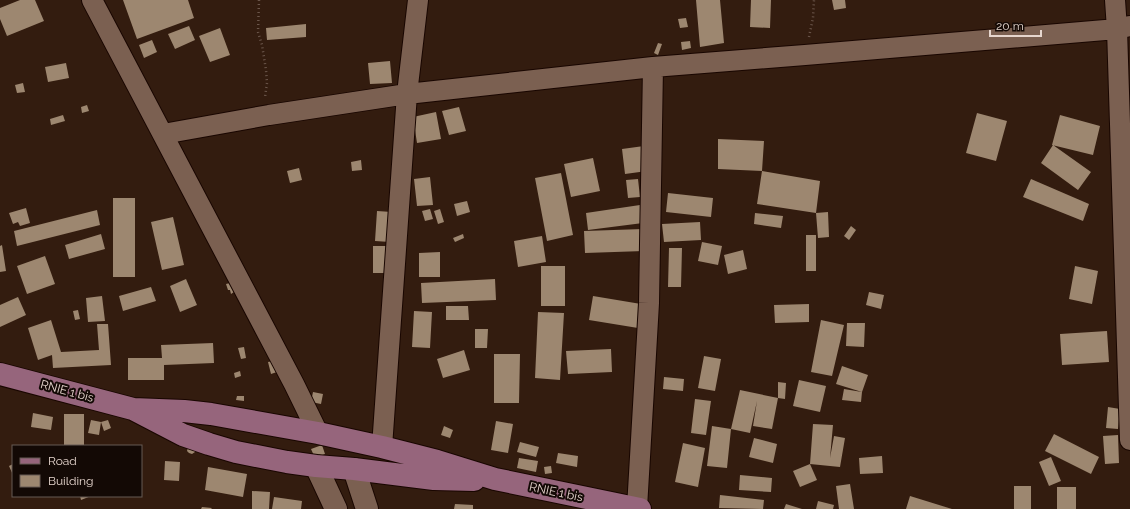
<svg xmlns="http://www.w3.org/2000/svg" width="1130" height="509" font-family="Raleway,sans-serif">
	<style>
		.building { fill: #9d8770 }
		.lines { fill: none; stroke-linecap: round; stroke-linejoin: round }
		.street-casing { stroke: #190600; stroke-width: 22 }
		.secondary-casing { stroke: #190600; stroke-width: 24 }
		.primary-casing { stroke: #190600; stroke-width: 24 }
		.path { stroke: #6b564b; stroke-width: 2.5; stroke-dasharray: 1 3; stroke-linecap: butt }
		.street { stroke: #7b6051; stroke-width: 20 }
		.secondary { stroke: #7b6051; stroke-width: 22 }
		.primary { stroke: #96657c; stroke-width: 22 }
		.labels { text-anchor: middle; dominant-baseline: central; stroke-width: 4; stroke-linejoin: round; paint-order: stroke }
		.street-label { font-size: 12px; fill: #e6d6ce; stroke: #130905 }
	</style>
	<rect width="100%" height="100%" fill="#331c0f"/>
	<!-- building -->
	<path class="building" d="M20,0H35L44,21L7,36L0,19V8Z
		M123,0H188L194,18L137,39Z
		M696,0H720L724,43L700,47Z
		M751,0H771L770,28L750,27Z
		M832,0H845L846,8L834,10Z
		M686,18L688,27L680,28L678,19Z
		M306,24V37L267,40L266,28Z
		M189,26L195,40L175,49L168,34Z
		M220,28L230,55L210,62L199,36Z
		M152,40L157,52L144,58L139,45Z
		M690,41L691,48L682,50L681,42Z
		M658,43L662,44L658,55L654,53Z
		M390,61L392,83L370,84L368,63Z
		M66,63L69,78L48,82L45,67Z
		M23,83L25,92L17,93L15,85Z
		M87,105L89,111L82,113L81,107Z
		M459,107L466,131L449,135L442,111Z
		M436,112L441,139L417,143L413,117Z
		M977,113L1007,121L996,161L966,153Z
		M63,115L65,121L51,125L50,119Z
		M1060,115L1100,126L1093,155L1052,145Z
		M718,139L764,141L762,171L820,181L816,213L828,212L829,237L818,238L816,213L757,204L762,171L718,169Z
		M1053,145L1091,172L1078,190L1041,163Z
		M644,146L647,171L625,174L622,149Z
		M593,158L600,191L571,197L564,164Z
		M361,160L362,170L352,171L351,162Z
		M299,168L302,180L290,183L287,171Z
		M561,173L573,235L547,241L535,178Z
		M430,177L433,205L417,206L414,179Z
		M638,179L640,197L628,198L626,180Z
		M1031,179L1089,204L1083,221L1023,197Z
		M668,193L713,198L711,217L666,212Z
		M113,198H135V277H113Z
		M467,201L470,212L457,216L454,204Z
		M640,205L643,223L588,230L586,213Z
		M26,208L30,223L20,226L18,222L13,224L9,213Z
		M430,209L433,219L425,221L422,211Z
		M440,209L444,222L438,224L434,211Z
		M97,210L100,225L17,246L14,231Z
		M377,211L392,212L390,242L375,241Z
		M755,213L783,216L781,228L754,224Z
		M173,217L184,265L162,270L151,222Z
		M700,222L701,240L664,242L662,224Z
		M851,226L856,230L849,240L844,236Z
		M643,229L644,251L585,253L584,231Z
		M101,234L105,249L69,259L65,245Z
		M463,234L464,238L455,242L453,238Z
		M806,235H816V271H806Z
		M542,236L546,262L518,267L514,241Z
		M702,242L722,246L718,265L698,261Z
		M2,245L6,271L0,272V246Z
		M373,246H389V273H373Z
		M669,248H682L681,287H668Z
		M743,250L747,269L728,274L724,255Z
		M440,252V277H419V253Z
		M45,256L55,284L27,294L17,266Z
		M541,266H565V306H541Z
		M1075,266L1098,271L1092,304L1069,299Z
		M186,279L197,305L180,312L170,286Z
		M495,279L496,300L422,303L421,283Z
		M230,283L232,289H233L234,292L231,294L230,290H228L226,284Z
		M151,287L156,301L123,311L119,296Z
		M869,292L884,295L881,309L866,305Z
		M102,296L105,321L88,322L86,298Z
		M593,296L641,304L638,328L589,320Z
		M18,297L26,315L0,327V305Z
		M809,304V322L775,323L774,305Z
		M446,306H468L469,320H446Z
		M78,310L80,319L75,320L73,311Z
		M414,311L432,312L430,348L412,347Z
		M538,312L564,313L560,380L535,378Z
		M51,320L61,352L99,350L97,324H108L111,365L53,368L52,355L38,360L28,328Z
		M821,320L844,325L832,376L811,372Z
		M847,323H865L864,347L846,346Z
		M475,329H488L487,348H475Z
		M1107,331L1109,362L1062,365L1060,334Z
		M213,343L214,363L164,365V380H128V358H162L161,345Z
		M244,347L246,358L241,359L238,348Z
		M611,349L612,372L568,374L566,351Z
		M464,350L470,370L443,378L437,359Z
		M494,354H520L519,403H494Z
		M704,356L721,359L715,391L698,388Z
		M273,361L277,372L271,374L268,362Z
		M842,366L868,375L862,392L836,384Z
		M240,371L241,376L235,378L234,373Z
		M664,377L684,379L683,391L663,389Z
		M799,380L826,386L820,412L793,406Z
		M778,382L786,383L785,399L778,398Z
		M844,389L862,392L861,402L842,400Z
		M740,390L778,398L772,429L753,426L757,401L750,433L731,429Z
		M313,392L323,394L321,404L311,402Z
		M237,396H244V401L236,400Z
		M695,399L711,401L706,435L691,433Z
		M1108,407L1120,409L1118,429L1106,428Z
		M33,413L53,417L51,430L31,427Z
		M64,414H84V446H64Z
		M91,420L101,422L108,420L111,428L104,431L101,422L99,435L88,433Z
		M496,421L513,424L508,453L491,450Z
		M813,424L833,425L830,458L834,436L845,438L840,467L810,464Z
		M444,426L453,430L450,438L441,435Z
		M712,426L731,429L727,468L707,466Z
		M1054,434L1099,457L1091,474L1045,451Z
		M1118,435L1119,463L1105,464L1103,436Z
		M754,438L777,444L773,463L749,457Z
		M520,442L539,447L536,457L517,452Z
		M683,443L705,448L698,487L675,482Z
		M322,445L325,454L315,458L311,449Z
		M188,447L196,449L195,452L192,454L189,453L187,451Z
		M558,453L578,456L577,467L556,463Z
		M882,456L883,473L860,474L859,458Z
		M1051,457L1061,481L1049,486L1039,462Z
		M519,458L538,461L536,472L517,468Z
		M165,461L180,462L179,481L164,480Z
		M13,464V475L9,466Z
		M810,464L817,480L800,487L793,471Z
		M551,466L552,473L545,474L544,467Z
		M208,467L247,474L243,497L205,490Z
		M740,475L772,478L771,492L739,490Z
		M850,484L854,509H839L836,486Z
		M1014,486H1031V509H1014Z
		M1057,487H1076V509H1057Z
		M252,491L270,492L269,509H252Z
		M720,495L764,500L763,509L719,508Z
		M80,496H91L81,500Z
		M910,496L952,509H906Z
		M274,497L302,501L301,509H272Z
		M818,501L834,505L833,509H816Z
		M455,504L473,505V509H454Z
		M786,504L802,509H784Z
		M202,507L212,508L211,509H201Z"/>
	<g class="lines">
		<!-- street casing -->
		<g class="street-casing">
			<path id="street" d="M92,0L294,384L318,433
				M1115,0L1117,29L1130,440
				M163,134L269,115L407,94L653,67L805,55L1117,29L1130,26
				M382,447L407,94L418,0
				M637,508L649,303L653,67"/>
		</g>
		<!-- secondary casing -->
		<g class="secondary-casing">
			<path id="secondary" d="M316,466L336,509
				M354,469L367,509"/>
		</g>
		<!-- primary casing -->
		<g class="primary-casing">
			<path id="primary" d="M0,374L133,409L183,435L209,444L236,452L287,462L316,466L354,469L434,479L474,480
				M133,409L184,411L211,414L318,433L382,447L437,461L495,479L640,509"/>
		</g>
		<!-- path -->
		<path class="path" d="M259,0L258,32L262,45L266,70L267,83L265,97
			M809,37L813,18L814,0"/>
		<!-- street -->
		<use href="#street" class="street"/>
		<!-- secondary -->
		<use href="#secondary" class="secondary"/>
		<!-- primary -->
		<use href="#primary" class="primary"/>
	</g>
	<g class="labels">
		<!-- street labels -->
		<g class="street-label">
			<text transform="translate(67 391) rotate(15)">RNIE 1 bis</text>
			<text transform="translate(556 492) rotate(12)">RNIE 1 bis</text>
		</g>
	</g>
	<!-- legend -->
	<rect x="12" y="445" width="130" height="52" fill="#130905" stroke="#675b55"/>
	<rect x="20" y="458" width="20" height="6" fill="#96657c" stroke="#675b55"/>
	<text x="48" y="465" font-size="12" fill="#e6d6ce">Road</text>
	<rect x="20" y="475" width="20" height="12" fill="#9d8770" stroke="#675b55"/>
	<text x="48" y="485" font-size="12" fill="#e6d6ce">Building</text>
	<!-- scale -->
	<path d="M990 30v6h51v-6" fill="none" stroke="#e6d6ce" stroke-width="2"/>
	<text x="996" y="30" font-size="12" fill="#e6d6ce" stroke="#130905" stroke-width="3" paint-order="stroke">20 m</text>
</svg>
